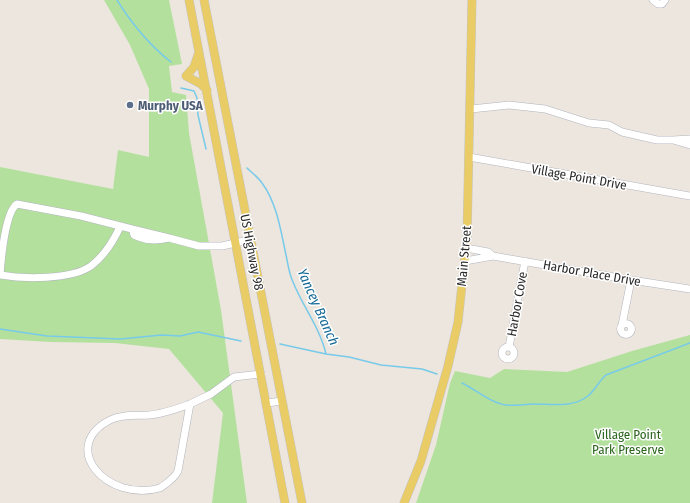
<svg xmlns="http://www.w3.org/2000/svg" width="690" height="503" font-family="'Fira Sans Condensed',sans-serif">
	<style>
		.green { fill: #b4e09e }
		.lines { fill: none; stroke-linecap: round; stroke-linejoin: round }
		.stream { stroke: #77cae9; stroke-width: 1.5 }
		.minor-casing { stroke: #b2b4be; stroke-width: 8 }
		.major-casing { stroke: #c4c4c4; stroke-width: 9 }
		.minor { stroke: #fff; stroke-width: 7 }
		.major { stroke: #eacc66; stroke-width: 8 }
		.service-dot { fill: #5c6f8a; stroke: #fff; stroke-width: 1.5 }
		.labels { text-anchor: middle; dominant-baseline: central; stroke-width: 3; stroke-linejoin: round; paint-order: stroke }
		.service-label { font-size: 13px; font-weight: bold; fill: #4e5e75; stroke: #fff; text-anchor: start }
		.street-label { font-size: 13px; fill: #2b2b2b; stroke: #fff }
		.park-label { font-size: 13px; fill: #2c661e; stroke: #fff }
		.water-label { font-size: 14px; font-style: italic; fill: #146996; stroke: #fff }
	</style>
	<rect width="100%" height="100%" fill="#ece6de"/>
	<!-- green -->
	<path class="green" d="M104,0H169L182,64L169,66L172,92L186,95L189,133L221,310L247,503H212L223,413L169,349L115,343L51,342L0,339V167L113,189L118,150L149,157V89L130,45Z
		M690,335V503H416L436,445L450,383L455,371L490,378L504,369L567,372L632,351Z"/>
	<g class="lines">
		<!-- stream -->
		<path class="stream" d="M117,0C132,24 148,44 171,62
			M181,88L194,91L197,98L198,115L206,149
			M247,168C252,173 258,177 262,183C277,203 281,232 286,255C288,264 289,274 293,282C303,307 320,328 326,354L349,357L381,365L422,369L437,374
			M0,329L47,336L120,339L162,335L180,336L198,332L241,341
			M280,344L326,354
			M462,383C476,390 491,403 506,405C515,406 525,404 534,404C552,404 573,408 588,396C595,390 599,381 606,375L690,343"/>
		<!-- minor casing -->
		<g class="minor-casing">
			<path id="minor" d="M653,0L658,4H662L665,0
				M471,109L509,105L545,109L589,123L609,125L622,132L657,140H673
				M690,139L673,140L690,145
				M469,157L690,196
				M120,227C113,242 104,256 91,266C71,280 23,279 0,275C1,261 5,212 17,204L81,216L132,229
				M132,229L169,238C156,241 146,241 134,235Z
				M169,238L199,246H222L249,240
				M466,248L488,252L493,256L631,280L690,289
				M465,261L493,256
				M620.5 329a5.5 5.5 0 1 1 11 0a5.5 5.5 0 1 1-11 0Z
				M622,325L631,280
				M502 353a6 6 0 1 1 12 0a6 6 0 1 1-12 0Z
				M509,347L525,261
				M267,403L282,401
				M190,404L178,471C174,479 167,483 160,488C107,503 58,447 110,420C122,414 136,416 149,415C163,414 176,409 190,404Z
				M190,404L211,394L234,377L261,374"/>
		</g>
		<!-- major casing -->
		<g class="major-casing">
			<path id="major" d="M189,0L285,503
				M204,0L302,503
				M199,52L194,67L186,76L201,84L207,90
				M404,503L421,461L448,366L458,322L467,238L472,0"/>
		</g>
		<!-- minor -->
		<use href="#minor" class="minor"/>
		<!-- major -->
		<use href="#major" class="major"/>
	</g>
	<!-- markers -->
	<circle class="service-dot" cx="130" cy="105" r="4"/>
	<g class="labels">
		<!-- service labels -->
		<g class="service-label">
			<text x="138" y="105">Murphy USA</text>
		</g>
		<!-- street labels -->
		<g class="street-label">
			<text transform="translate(579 177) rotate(10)">Village Point Drive</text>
			<text transform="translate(252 252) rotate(79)">US Highway 98</text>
			<text transform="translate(464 256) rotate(-85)">Main Street</text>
			<text transform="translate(592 273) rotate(10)">Harbor Place Drive</text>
			<text transform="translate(517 304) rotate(-80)">Harbor Cove</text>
		</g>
		<!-- park labels -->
		<g class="park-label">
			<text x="628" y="434">Village Point<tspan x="628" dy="15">Park Preserve</tspan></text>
		</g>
		<!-- water labels -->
		<g class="water-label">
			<text transform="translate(318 307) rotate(66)">Yancey Branch</text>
		</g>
	</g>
</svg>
